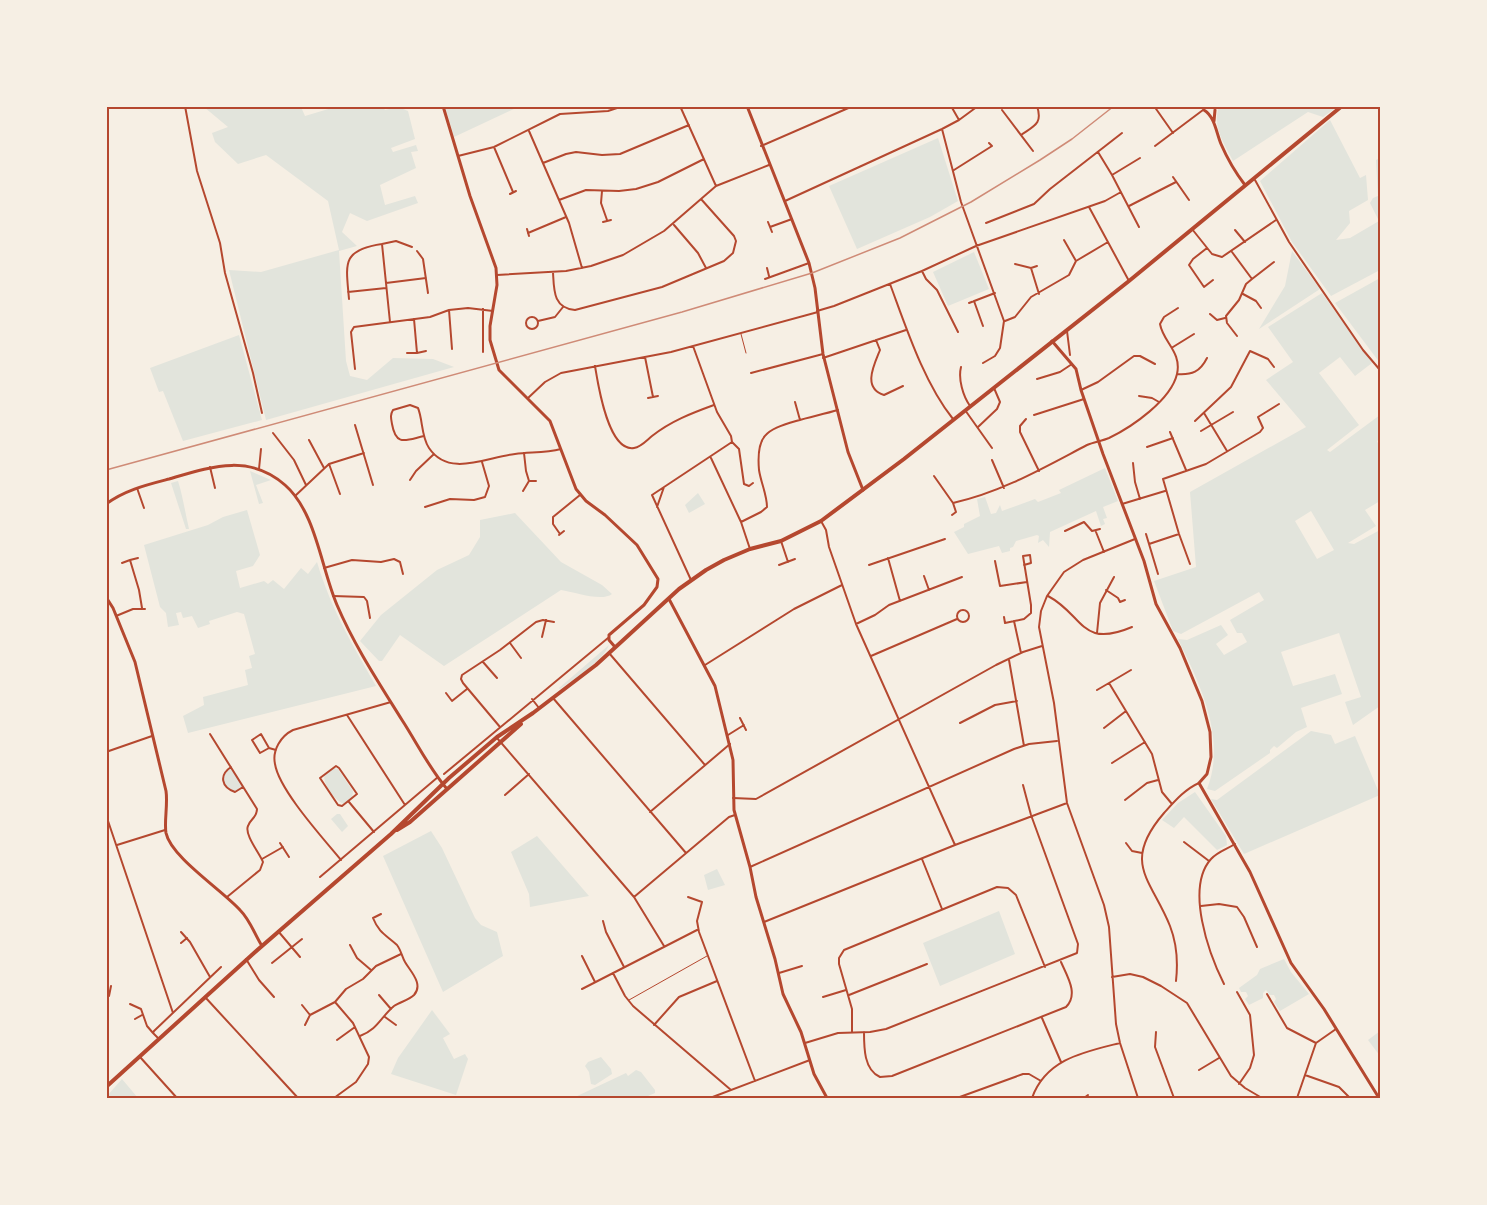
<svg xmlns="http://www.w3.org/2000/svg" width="1487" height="1205" font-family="Cabin,sans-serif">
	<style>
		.green { fill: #e2e4dc; fill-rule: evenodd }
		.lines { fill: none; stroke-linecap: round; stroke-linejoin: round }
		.service { stroke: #b5482f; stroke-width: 1 }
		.minor { stroke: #b5482f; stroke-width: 2 }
		.tertiary { stroke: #b5482f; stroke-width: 3 }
		.secondary { stroke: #b5482f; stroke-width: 3 }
		.primary { stroke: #b5482f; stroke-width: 4 }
		.rail { stroke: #cf8b77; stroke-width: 1.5 }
		.neatline { fill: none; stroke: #b5482f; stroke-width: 2 }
	</style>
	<rect width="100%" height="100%" fill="#f6efe4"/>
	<!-- green -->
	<path class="green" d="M445,106H518V107L454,137Z
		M335,107H383L385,110L398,107L408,111L415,139L391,148L393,152L416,145L418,151L411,152L416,168L380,185L385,205L415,196L418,203L367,221L350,213L342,232L357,246L339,251L346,361L350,376L367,380L393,358L433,359L454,367L266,420L229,270L261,272L339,250L328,201L266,155L238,164L215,142L212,133L228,127L204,107H301L305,116Z
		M1219,107H1337L1323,117L1308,112L1233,161C1224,144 1212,126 1219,107Z
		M1330,120L1360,178L1366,175L1368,200L1349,211L1350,223L1336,240L1350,238L1379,221L1370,203L1373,198L1378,196L1376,160L1380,158V270L1331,296L1292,242L1260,181Z
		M938,138L958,201L930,217L857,249L829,186Z
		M1292,251L1320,289L1259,329L1285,286Z
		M974,252L989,289L948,306L933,272Z
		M1380,278V363L1335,303Z
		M1322,293L1372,363L1355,376L1340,357L1319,373L1359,425L1327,450L1330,452L1380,415V439L1377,441L1380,448V501L1365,510L1376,526L1348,543L1354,544L1380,530V706L1353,725L1345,702L1361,697L1339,633L1281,652L1293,686L1335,674L1342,694L1301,708L1307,727L1296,732L1277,748L1274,746L1270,750V753L1215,791L1207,789C1227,739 1200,684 1178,639L1187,640L1221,625L1228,635L1216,644L1224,655L1247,642L1242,633H1237L1230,620L1264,600L1259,592L1181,634L1173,631L1154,581L1196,567L1190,492L1306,427L1266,380L1293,362L1268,327ZM1311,511L1334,550L1317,559L1295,521Z
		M239,335L262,420L183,441L163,391L159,392L150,368Z
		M1105,468L1118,501L1103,507L1107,518L1103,519L1105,524L1101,526L1096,511L1050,532L1049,547L1043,540L1038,543L1039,536L1037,535L1016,541L1013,547L1010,548V551L1002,553L999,546L968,554L954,532L964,527V524L980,516L977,499L985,497L991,514L996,513L1000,505L1002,511L1035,499L1038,502L1061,493L1059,490Z
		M250,471L271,480L256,485L263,503L259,504Z
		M178,481C183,497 185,512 189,529H186L171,483Z
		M698,493L705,504L689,513L685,505Z
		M247,510L260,555L253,566L236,571L240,588L264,581L268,584L273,580L284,589L301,568L308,574L317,562C331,609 352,644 376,686L188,733L183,716L204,705L203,697L248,685L245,670L252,668L249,656L255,654L244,614L237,612L209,621L210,624L198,628L192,616L183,618L181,612L176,613L179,625L168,627L166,613L160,607L144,545L208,525L223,517Z
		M515,513L561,562L602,585L612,594C602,602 574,592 561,590L444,666L400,635L382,661H379L360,641L381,615L437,570L469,555L480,537V520Z
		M609,645C603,661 574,679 560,689L559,688Z
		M1311,731L1331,735L1335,744L1355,736L1380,795L1244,854L1211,799L1217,800Z
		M231,767L243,787L235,792L226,786L222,779L225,771Z
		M334,768L338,769L353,791L352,798L344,804C334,800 324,786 324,775Z
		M1195,792L1226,836L1227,845L1217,850L1184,817L1174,828L1162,820L1178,803Z
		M337,814H340L348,826L342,832L331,819Z
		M431,831L442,848L475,918L481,925L497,932L503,956L443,992L383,856Z
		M537,836L589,896L530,907L529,894L511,852Z
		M717,869L725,885L708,890L704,875Z
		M999,911L1015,954L940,986L923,943Z
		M1284,959L1291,972L1309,994L1280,1011L1274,1002L1276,999L1274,995H1270L1266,990L1263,993V998L1249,1005L1245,999L1248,996L1246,992H1241L1239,988L1257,975L1260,969Z
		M432,1010L450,1034L443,1038L454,1059L465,1054L468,1059L456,1095L391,1074L398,1058Z
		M1380,1031V1056L1368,1040Z
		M601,1057L611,1069L612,1074L595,1085L591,1084L589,1072L585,1066L588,1062Z
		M636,1070L641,1072L655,1090V1093L648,1096L647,1098H573L626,1073L628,1076Z
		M122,1079L138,1098H128L126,1096L107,1098V1096Z"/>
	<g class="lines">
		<!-- service -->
		<path class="service" d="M741,334L746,353
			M629,1000L707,956"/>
		<!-- minor -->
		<path class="minor" d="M185,106L197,171L220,243L225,273L253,373L262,413
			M680,106L716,186
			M951,106L959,120
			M1154,106L1173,133
			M1149,107L1151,106
			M1002,110L1033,151
			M942,129L961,202L1004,321L1000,348L995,356L983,363
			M529,131L569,223L582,268
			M1021,135C1034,126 1043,124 1037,106
			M761,146L853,106
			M1155,146L1203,110
			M494,147L513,192
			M1098,152L1112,175L1139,227
			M458,156L494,147L560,114L608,111L623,106
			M543,163L566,154L576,152L602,155L620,154L689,125
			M954,170L992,146L989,143
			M1112,175L1140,158
			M1173,177L1189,200
			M1255,180L1289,242L1363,350L1380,370
			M602,191L601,203L607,220
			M510,194L516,191
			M559,200L586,190L619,191L636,189L658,182L704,159
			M785,201L942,129L959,120L978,106
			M1129,206L1176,182
			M1089,207L1129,281
			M603,222L611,220
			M768,222L772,232
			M986,223L1034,204L1050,189L1122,133
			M674,225L698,253L706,268
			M770,227L792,219
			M527,229L529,236
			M1192,229L1212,254L1222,257L1276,220
			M1235,230L1245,242
			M528,233L566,217
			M1064,240L1076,261
			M1207,248L1193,259L1189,265L1204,287L1213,280
			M417,251L423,259L428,293
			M1232,252L1252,279L1246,284L1239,300L1226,316L1227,323L1237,336
			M1015,264L1031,268L1037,266
			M767,268L769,276
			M1031,268L1039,294
			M922,271L926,279L937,290L958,332
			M553,272C554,290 553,308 575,310L662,287L724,261L733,253L736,241L734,236L701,199
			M497,275L566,271L591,266L623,255L664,231L716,186L769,165
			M765,279L809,263
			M1252,279L1274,262
			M386,283L426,278
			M890,284C906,327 924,383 953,419
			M348,292L386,288
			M1243,294L1256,301L1261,308
			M349,299C346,264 341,250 382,244
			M974,301L983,326
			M969,303L995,293
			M449,310L452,349
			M817,311L834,306L922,271L976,246L1105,201L1121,192
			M1210,314L1217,320L1225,318
			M526 323a6 6 0 1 1 12 0a6 6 0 1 1-12 0Z
			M538,321L555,317L563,307
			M1005,321L1015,317L1031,297L1069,275L1076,261L1108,242
			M390,322L382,244L396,241L412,247
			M1067,331L1070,355
			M876,340L880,350C874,365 862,388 884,395L903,386
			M693,346L717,412L731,436L732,442L739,449L744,484L749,486L753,483
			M1173,347L1194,334
			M483,352V309
			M407,353H417L414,319
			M417,353L426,351
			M645,357L653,397
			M823,358L906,330
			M595,366C598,384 608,452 634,448C641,447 647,440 652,436C671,421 692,413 714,405
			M961,367C958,379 963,396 970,406
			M355,369L351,332L354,327L430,317L449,310L468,308L493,311
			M751,373L823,354
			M1177,374C1192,375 1200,372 1207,358
			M1037,379L1060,372L1072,364
			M1081,390L1098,382L1134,356H1140L1155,364
			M1139,396L1152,398L1159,402
			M528,398L545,382L561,373L671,352L818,312
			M648,398L658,396
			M795,402L800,420
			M965,410L992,448
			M1204,413L1227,451
			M1034,415L1084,399
			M1026,419L1020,426V432L1039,471
			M1195,421L1231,387L1250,351L1268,359L1274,367
			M355,425L373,485
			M978,427L997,409L1000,402L994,388
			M1201,431L1233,412
			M1170,432L1186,470
			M273,433L294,460L306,485
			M424,436C406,440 396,447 392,424C391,418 390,415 393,410L410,405L418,408C423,420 421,436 429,448C449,478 487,457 515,454C531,452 545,453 561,449
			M309,440L324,468
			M1147,447L1173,438
			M711,458L741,522L750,549
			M992,460L1004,488
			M1133,463L1135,482L1140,499
			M329,464L340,494
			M210,467L215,488
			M259,469L261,449
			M934,476L953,503
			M410,480L416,471L434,454
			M529,481H536
			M137,488L144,508
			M523,491L529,481L526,471L524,453
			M295,496L329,464L364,453
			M1122,504L1165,491
			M425,507L450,499L474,500L485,497L489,486L482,462
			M657,507L664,487
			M952,515L956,512L953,503C1002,492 1043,468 1087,445C1094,442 1102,441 1109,438C1132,427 1171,400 1177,374C1182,352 1163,342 1160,324L1164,317L1178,308
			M821,521L826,530L829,547L856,624L955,845
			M741,522L761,512L767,507C767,495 761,483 759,470C756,436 765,430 796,421C810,417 824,414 838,410
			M1065,531L1084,522L1092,531L1100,529
			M1096,532L1104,552
			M560,534L553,524V517L580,495
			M1146,534L1149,544
			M559,535L564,531
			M1135,539L1083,560L1064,572L1047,596L1041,611L1039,627L1054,703L1067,803L1104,905L1109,927L1116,1024L1120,1043L1138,1098
			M781,541L788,562
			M888,558L900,601
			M130,560L138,558
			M995,561L1000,586L1027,582
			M122,563L130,560L139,590L142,608
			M1190,564L1179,534L1163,479L1206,464L1260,432L1263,428L1258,417L1279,404
			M779,565L795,559
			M869,565L945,539
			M324,568L352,560L381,562L394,559L400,562L403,574
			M1158,574L1149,544L1179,534
			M924,576L929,590
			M691,580L652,495L732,442
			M1106,590L1118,598L1120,602L1125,600
			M333,596L364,597L367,601L370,618
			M1048,596C1084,615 1080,649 1132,627
			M957 616a6 6 0 1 1 12 0a6 6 0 1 1-12 0Z
			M116,616L133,609H145
			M1004,617L1005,623L1024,619L1031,613V605L1023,556L1030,555L1031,563L1024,565
			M1014,621L1021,653
			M856,624L875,615L889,605L962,577
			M1097,633L1100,603L1114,577
			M542,637L546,620
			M510,643L521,658
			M609,653L705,765
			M871,656L957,619
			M1009,660L1024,746
			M483,662L497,678
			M705,665L794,609L842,585
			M1109,683L1131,670
			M1097,690L1109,683L1152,754L1162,792L1172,804
			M446,693L452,701L467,689
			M553,698L686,853
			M532,699L539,708
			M347,715L405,805
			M740,718L746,730
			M960,723L995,705L1017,701
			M500,727L463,683L461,679L462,675L500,650L536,622L543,620L554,622
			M1104,728L1126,711
			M210,734L257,809C257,818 250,819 248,826C244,834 260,854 263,862L260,870L227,897
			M728,735L744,725
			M497,738L634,897L664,946
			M269,748L261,734L252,740L260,753L269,748L276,750
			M106,752L152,736
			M1112,763L1145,742
			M336,766L339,768L357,794L342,806L338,805L320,778Z
			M231,767C219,775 221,787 235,792L243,787
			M444,774L608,638
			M505,795L529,774
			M733,798L756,799L996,665L1023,652L1042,646
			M1125,800L1147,783L1158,780
			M349,802L374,832
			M650,812L730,744
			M106,815L173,1013
			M1184,842L1209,861
			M280,843L289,857
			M1126,843L1132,851L1142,853
			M117,845L165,830
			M262,859L283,847
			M922,859L942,909
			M341,860C323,838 279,790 275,764C272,750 281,736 293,730L391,702
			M750,867L1014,749L1029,744L1057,741
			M320,877L438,777
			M634,897L729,817L735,815
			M688,897L702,902L697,921L699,932L755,1081
			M1201,906L1219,904L1237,907L1244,917L1257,947
			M603,921L606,932L624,967
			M764,922L955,845L1067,803
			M278,931L300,957
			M181,932L190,942L210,977
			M181,943L187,938
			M350,945L357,958L371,970
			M582,956L595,982
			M246,959L259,980L274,997
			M272,963L302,939
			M613,973L625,996L633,1006L731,1090
			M779,973L802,966
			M1112,977L1130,974L1143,977L1161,986L1187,1003L1231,1076L1245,1088L1262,1098
			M1176,981C1178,963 1177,944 1170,926C1151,879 1121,863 1164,813C1174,802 1185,789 1199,783
			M1224,984C1209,954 1185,888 1211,859C1217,852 1227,849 1235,844
			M582,989L697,930
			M1237,992L1250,1015L1254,1055L1250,1068L1239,1084
			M1267,994L1287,1028L1316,1043
			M379,995L391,1009
			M849,995L927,964
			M109,996L111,986
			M205,997L298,1098
			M823,997L846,990
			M130,1004L141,1009L147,1026L153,1033
			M302,1005L310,1015L335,1002L346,989L363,979L376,966L401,954
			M385,1017L396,1025
			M1042,1018L1061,1062
			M135,1019L142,1015
			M305,1025L310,1015
			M654,1025L679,997L717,981
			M852,1032V1009L839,964V958L844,950L997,887L1008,888L1016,895L1045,967
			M864,1032C864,1048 864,1070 880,1077L892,1076L1066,1007C1079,994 1067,976 1061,962
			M1156,1032L1155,1047L1174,1098
			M360,1036C378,1029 380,1018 394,1006C400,1002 409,1000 414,995C424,984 410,971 405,962C402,957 401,950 397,945C386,935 379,933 373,918L381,914
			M158,1038L153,1033L154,1031L221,967
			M337,1040L355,1027
			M805,1043L838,1033L870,1032L886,1029L1077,953L1078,944L1031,815L1023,785
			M140,1057L177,1098
			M1199,1070L1219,1058
			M1305,1075L1339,1087L1350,1098
			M334,1098L356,1082L368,1064L369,1057L353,1023L335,1002
			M710,1098L810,1060
			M957,1098L1023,1074H1029L1041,1081
			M1032,1098C1046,1059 1084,1052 1120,1043
			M1084,1098L1088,1095
			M1297,1098L1316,1043L1336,1029"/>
		<!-- tertiary -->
		<path class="tertiary" d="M443,106L470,196L496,268L497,285L490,326V340L499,370L550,421L576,489L586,501L605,515L637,545L658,579L657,587L644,605L609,635V640L615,647
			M1204,106V110C1215,117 1216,132 1221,144C1227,158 1235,172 1245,185
			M1214,121L1215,110
			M1052,341L1076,369L1081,390L1103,454L1144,561L1156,604L1180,648L1202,701L1210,732L1211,757L1207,774L1199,783L1250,872L1291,963L1324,1009L1379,1098
			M106,504C125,490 146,485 169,479C210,467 249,453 285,485C316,512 321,568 337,605C354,645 379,683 402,720C417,743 429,768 447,789
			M106,597L113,608L135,662L166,791C168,804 164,822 166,833C171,857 222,890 240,910C250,920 254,933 262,946
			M669,599L715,686L733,760L734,810L750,867L756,897L775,959L783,994L801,1032L814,1074L827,1098"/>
		<!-- secondary -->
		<path class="secondary" d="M747,106L809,263L815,288L823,354L848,452L863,490"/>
		<!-- primary -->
		<path class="primary" d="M397,830L410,822L521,724
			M106,1087L254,953L391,834L449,778L497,737L533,713L596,665L679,589L706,570L724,560L750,549L781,541L821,521L904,459L1129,281L1342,106"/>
		<!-- rail -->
		<path class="rail" d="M106,470L682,312L812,273L900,238L971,202L1040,160L1072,139L1114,106"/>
	</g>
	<!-- border -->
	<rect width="1487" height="1205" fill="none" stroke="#f6efe4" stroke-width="216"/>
	<rect x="108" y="108" width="1271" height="989" class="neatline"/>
</svg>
